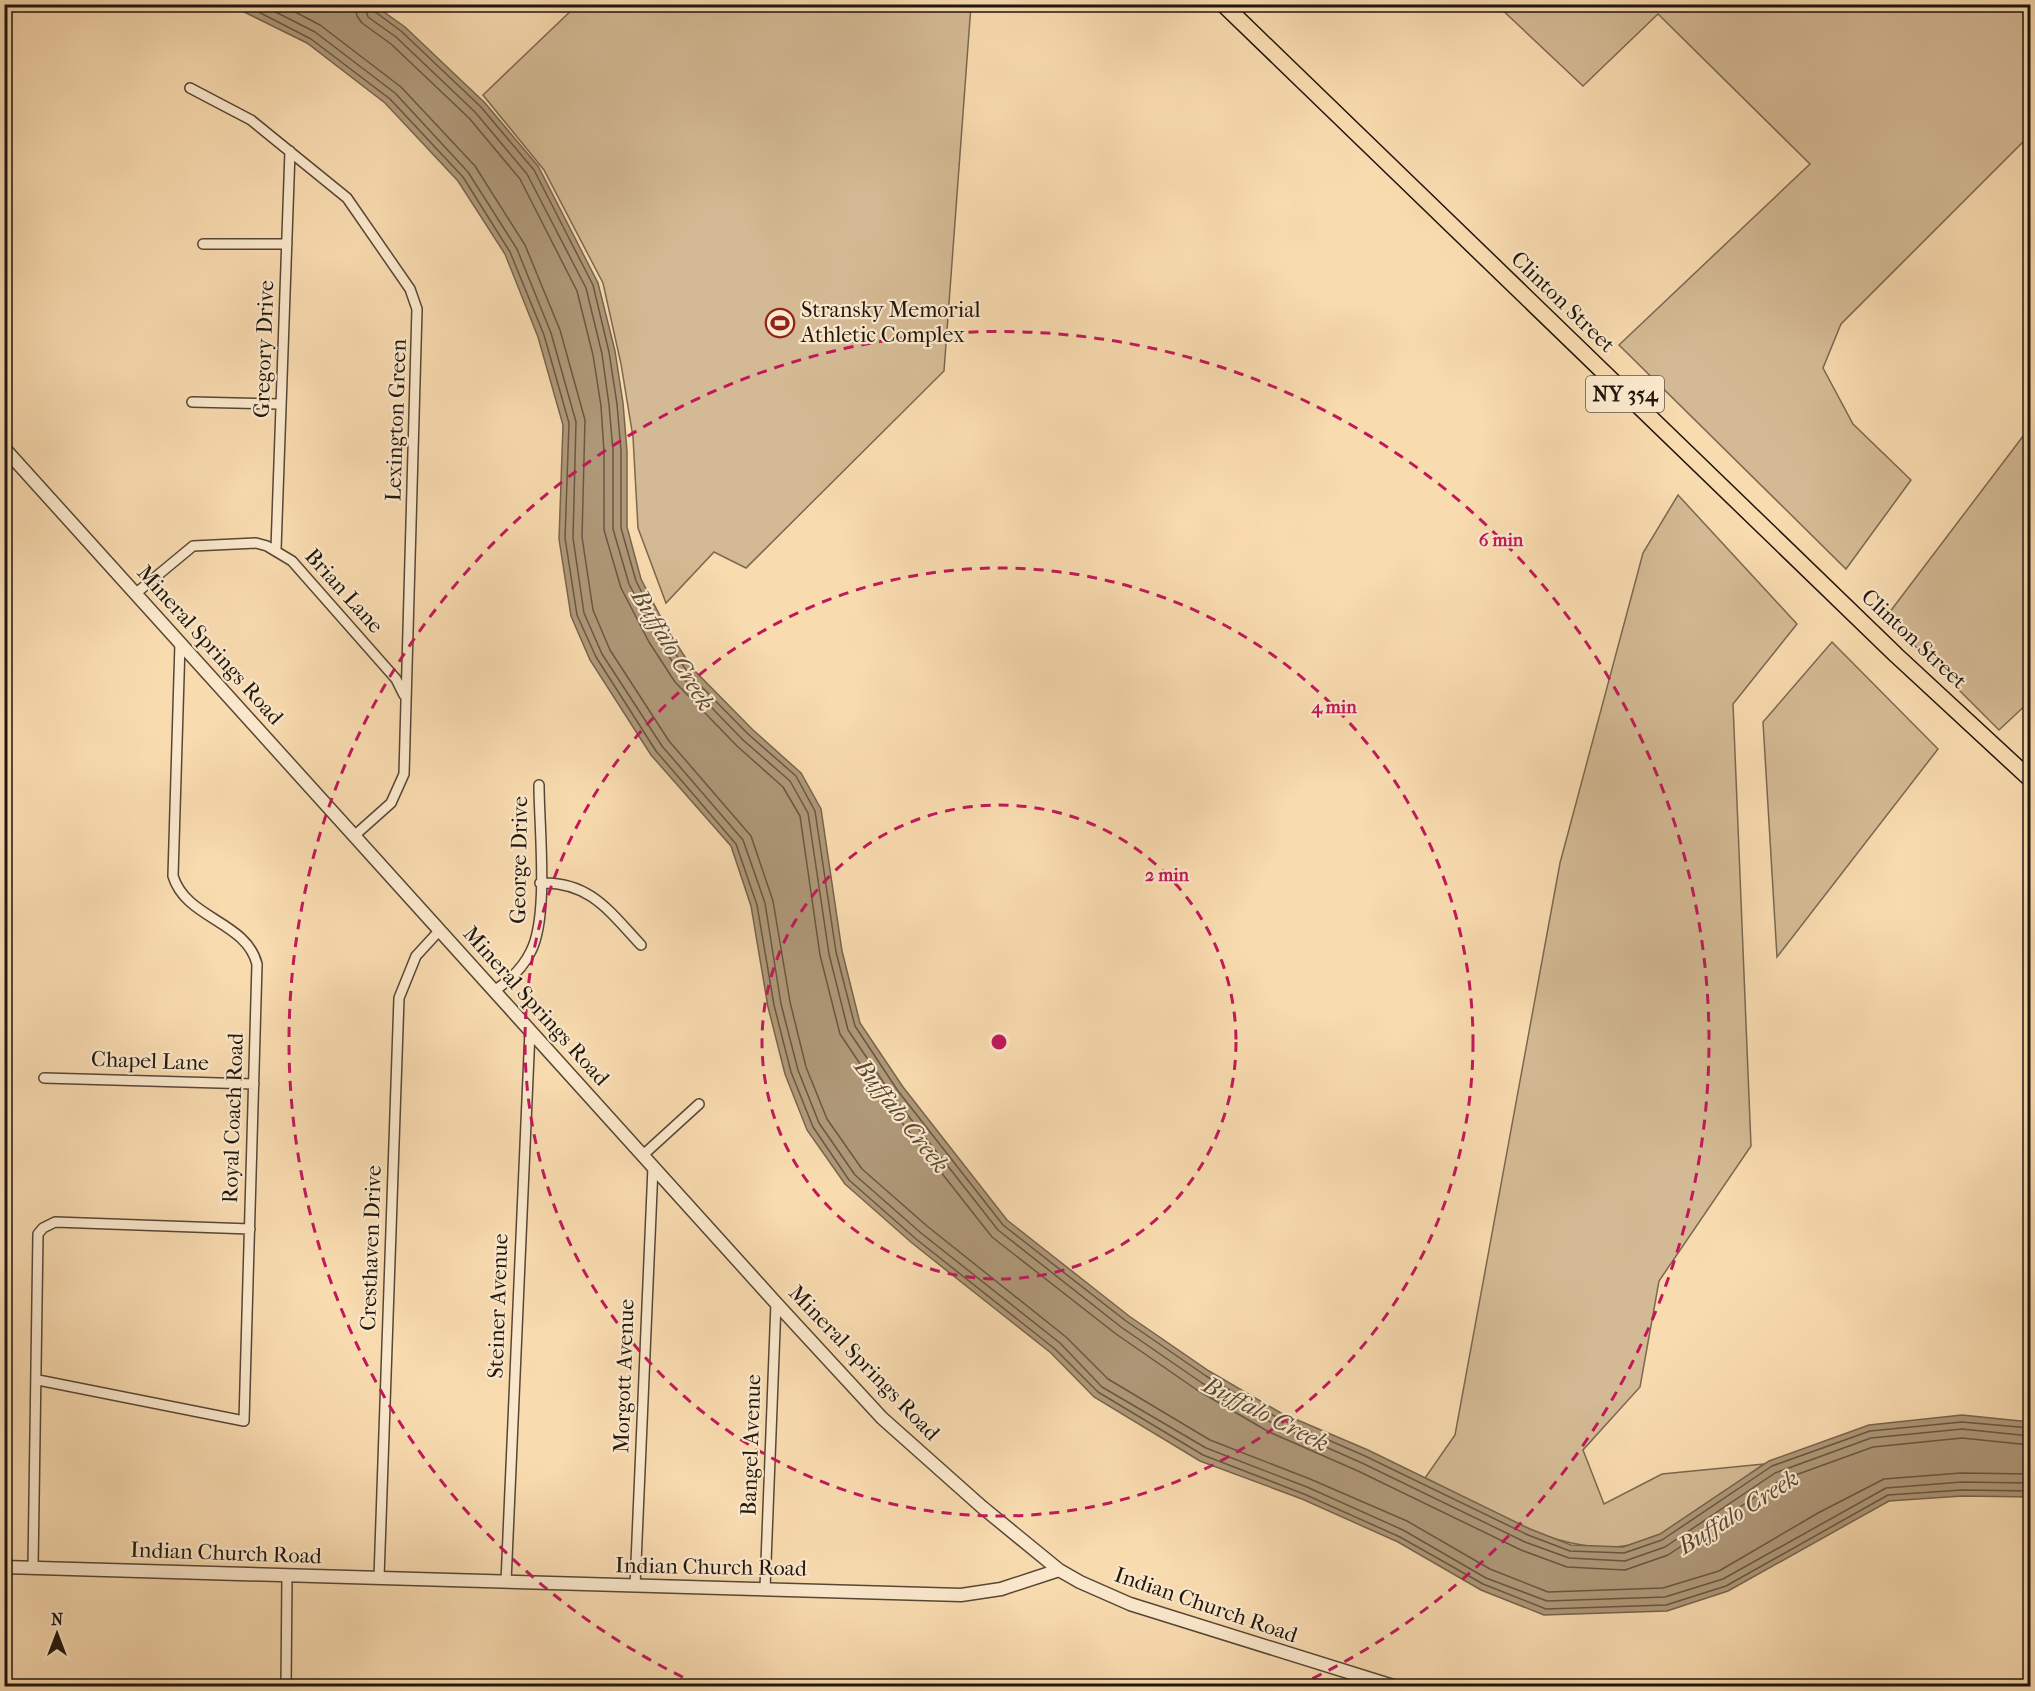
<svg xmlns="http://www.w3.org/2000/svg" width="2035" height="1691" font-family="'IM FELL French Canon',serif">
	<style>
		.green { fill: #d4ba94; stroke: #7a6850; stroke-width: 1.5 }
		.water { fill: #af9878; stroke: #76644d; stroke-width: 1.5 }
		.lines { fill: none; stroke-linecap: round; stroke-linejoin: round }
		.shore { stroke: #685742; stroke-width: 1.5 }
		.minor-casing { stroke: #564735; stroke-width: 12 }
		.tertiary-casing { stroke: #564735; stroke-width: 15 }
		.primary-casing { stroke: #20160c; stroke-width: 18 }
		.minor { stroke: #fbe8cc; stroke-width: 9 }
		.tertiary { stroke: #fbe8cc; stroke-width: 12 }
		.primary { stroke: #f9dbb0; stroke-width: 15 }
		.ring { fill: none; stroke: #c2185b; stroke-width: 3; stroke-dasharray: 10 8 }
		.labels { text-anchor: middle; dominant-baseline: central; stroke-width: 4.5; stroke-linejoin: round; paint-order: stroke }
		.shield { fill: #fbe8cc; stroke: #625546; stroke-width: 1.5 }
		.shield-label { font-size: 21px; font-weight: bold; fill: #20160c }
		.street-label { font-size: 22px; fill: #20160c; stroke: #fbe8cc }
		.poi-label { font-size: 22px; fill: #20160c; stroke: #fbe8cc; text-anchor: start }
		.water-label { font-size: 24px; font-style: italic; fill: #594a37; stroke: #fbe8cc }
		.centre { fill: #c2185b; stroke: #fbe8cc; stroke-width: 3 }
		.ring-label { font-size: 18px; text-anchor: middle; font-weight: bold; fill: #c2185b; stroke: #fbe8cc; stroke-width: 4.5; stroke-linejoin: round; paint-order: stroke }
	</style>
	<rect width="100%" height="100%" fill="#f9dbb0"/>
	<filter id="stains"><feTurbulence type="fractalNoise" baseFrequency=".00333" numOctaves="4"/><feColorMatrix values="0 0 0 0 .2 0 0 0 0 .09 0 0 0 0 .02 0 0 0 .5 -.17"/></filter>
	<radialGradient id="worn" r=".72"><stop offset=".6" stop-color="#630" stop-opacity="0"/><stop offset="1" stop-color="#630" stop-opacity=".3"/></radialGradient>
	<!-- green -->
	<path class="green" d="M577,5H971L944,371L746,568L714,552L666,603L638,528L633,437L621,364L603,283L544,170L483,95Z
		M1497,5H2030V135L1841,324L1823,368L1853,424L1911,480L1846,569L1619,345L1810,164L1658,14L1583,86Z
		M2030,427V701L1999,730L1886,617Z
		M1678,495L1797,624L1733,704L1751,1146L1659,1281L1640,1387L1583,1450L1604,1504L1662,1474L1764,1464C1730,1487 1697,1514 1661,1534C1586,1575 1492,1511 1425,1478L1455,1435L1560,863L1643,553Z
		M1832,642L1938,749L1777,957L1763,722Z"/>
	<!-- water -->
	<path class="water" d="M230,5H374L405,27L485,103L538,166L598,283L615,351L623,403L627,451V527L641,579L668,631L693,669L753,730L801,773L821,809L842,951L860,1023L903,1087L1007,1220L1129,1316L1209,1371L1281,1413L1368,1450L1530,1529L1571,1545L1623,1547L1660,1534L1769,1461L1869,1425L1962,1415L2030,1422V1497L1962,1496L1889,1501L1728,1591L1667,1611L1544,1615L1481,1590L1398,1542L1302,1499L1200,1461L1094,1397L1051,1353L912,1243L845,1184L807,1130L785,1074L768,1007L751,906L731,846L651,755L590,660L571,616L559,539L563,425L538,337L505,254L458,181L385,103L307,43Z"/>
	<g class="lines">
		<!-- shore -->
		<path class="shore" d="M243,4L311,39L390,99L463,177L510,252L544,335L569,423L565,538L577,615L596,657L656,751L736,844L757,905L774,1005L791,1072L813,1127L849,1180L916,1239L1055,1349L1098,1392L1203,1455L1304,1494L1400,1537L1483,1584L1546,1609L1666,1605L1726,1586L1888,1495L1962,1490L2030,1491
			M260,4L315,32L395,93L468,172L517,249L551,333L576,422L573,538L584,613L602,654L662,746L743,840L765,903L781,1004L798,1070L819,1123L855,1175L921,1233L1060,1343L1102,1387L1206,1448L1307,1487L1403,1530L1486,1578L1547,1601L1665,1597L1723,1579L1886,1488L1962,1482L2030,1483
			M280,4L320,25L401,87L475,166L525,245L560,330L585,420L582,537L593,610L610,650L669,741L751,836L773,901L790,1002L806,1067L827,1119L862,1169L927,1226L1066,1337L1108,1379L1210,1440L1310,1479L1407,1521L1490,1569L1548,1592L1663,1588L1719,1571L1818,1513L1884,1479L1961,1473L2030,1474
			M355,4L357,16L362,23L391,44L469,118L520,179L577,291L593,355L601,406L604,452V530L621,588L649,642L675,682L737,746L783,787L800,816L820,955L840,1034L885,1101L992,1237L1116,1334L1197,1390L1269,1432L1358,1471L1521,1550L1567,1567L1625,1570L1668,1555L1779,1481L1873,1447L1962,1438L2030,1445
			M364,4L368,17L396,37L475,112L527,174L586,288L602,354L609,405L613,451V529L629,584L657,637L682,677L743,740L790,781L808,813L829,954L848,1030L892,1095L998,1230L1121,1327L1202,1383L1274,1424L1362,1463L1525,1542L1569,1558L1625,1561L1665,1547L1775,1473L1871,1438L1962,1429L2030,1436
			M372,4L374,11L401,31L481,107L534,170L593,285L609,352L617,404L621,451V528L636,581L663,634L688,673L748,734L796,776L815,811L836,952L855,1026L898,1091L1003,1225L1126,1321L1206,1376L1278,1418L1365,1456L1528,1535L1570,1551L1624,1553L1662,1540L1772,1466L1870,1431L1962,1422L2030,1428"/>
		<!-- minor casing -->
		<g class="minor-casing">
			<path id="minor" d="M190,88L251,120L347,198L410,289L417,309L404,774L391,803L354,836
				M203,244H287
				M192,402L281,404
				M276,549L290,151
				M135,594L193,546L256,543L267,546L292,561L396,679L404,695
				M540,883C590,881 610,912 641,945
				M494,991C509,981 523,968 531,951C549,916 539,827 539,785
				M44,1078L254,1084
				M642,1156L699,1104
				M38,1380L244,1421L257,964C246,921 186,919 173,876L180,643
				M33,1568L38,1234L43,1228L55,1222L250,1229
				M379,1578L399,998L416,956L439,931
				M506,1582L530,1031
				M635,1586L653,1167
				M765,1588L776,1303
				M286,1686L287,1576"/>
		</g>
		<!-- tertiary casing -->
		<g class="tertiary-casing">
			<path id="tertiary" d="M4,448L776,1303L882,1418L982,1507L1059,1570L1080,1582L1130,1604L1393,1686
				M4,1567L961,1595L1001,1589L1059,1570"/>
		</g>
		<!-- primary casing -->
		<g class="primary-casing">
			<path id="primary" d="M1223,4L1896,655L2030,779"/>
		</g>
		<!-- minor -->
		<use href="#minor" class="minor"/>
		<!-- tertiary -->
		<use href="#tertiary" class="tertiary"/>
		<!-- primary -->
		<use href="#primary" class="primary"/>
	</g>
	<!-- distance rings -->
	<g class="ring">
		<circle cx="999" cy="1042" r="237"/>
		<circle cx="999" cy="1042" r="474"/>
		<path d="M699 1685A710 710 0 1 1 1299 1685"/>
	</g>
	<!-- icons -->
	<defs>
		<g id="stadium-ring" transform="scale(1.5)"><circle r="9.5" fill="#fbe8cc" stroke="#8f2418" stroke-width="1.5"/><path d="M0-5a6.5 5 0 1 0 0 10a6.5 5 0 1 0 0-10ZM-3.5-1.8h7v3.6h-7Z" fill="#8f2418"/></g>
	</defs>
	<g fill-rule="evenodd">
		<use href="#stadium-ring" x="780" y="323"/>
	</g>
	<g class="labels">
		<!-- shield labels -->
		<rect class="shield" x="1586" y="376" width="78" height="36" rx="4.5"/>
		<g class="shield-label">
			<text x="1625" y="394">NY 354</text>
		</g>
		<!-- street labels -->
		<g class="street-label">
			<text transform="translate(1563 302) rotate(44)">Clinton Street</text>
			<text transform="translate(264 349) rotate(-88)">Gregory Drive</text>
			<text transform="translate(396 420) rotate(-88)">Lexington Green</text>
			<text transform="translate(344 591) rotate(48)">Brian Lane</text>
			<text transform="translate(1914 639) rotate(43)">Clinton Street</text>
			<text transform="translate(210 645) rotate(48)">Mineral Springs Road</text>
			<text transform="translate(519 860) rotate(-89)">George Drive</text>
			<text transform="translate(536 1006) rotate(48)">Mineral Springs Road</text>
			<text transform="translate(150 1061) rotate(2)">Chapel Lane</text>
			<text transform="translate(233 1118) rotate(-88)">Royal Coach Road</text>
			<text transform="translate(371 1248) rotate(-88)">Cresthaven Drive</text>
			<text transform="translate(498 1306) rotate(-88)">Steiner Avenue</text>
			<text transform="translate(864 1363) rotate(46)">Mineral Springs Road</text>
			<text transform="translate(624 1376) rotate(-88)">Morgott Avenue</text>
			<text transform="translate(751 1445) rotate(-88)">Bangel Avenue</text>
			<text transform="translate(226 1553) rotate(2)">Indian Church Road</text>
			<text transform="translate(711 1567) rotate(1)">Indian Church Road</text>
			<text transform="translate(1206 1605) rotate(19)">Indian Church Road</text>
		</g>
		<!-- poi labels -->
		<g class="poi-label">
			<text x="801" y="310">Stransky Memorial<tspan x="801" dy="25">Athletic Complex</tspan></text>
		</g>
		<!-- water labels -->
		<g class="water-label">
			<text transform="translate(673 650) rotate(59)">Buffalo Creek</text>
			<text transform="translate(902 1116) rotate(52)">Buffalo Creek</text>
			<text transform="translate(1266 1414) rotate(27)">Buffalo Creek</text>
			<text transform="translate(1738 1512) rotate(-32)">Buffalo Creek</text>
		</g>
	</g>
	<circle cx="999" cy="1042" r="9" class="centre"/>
	<g class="ring-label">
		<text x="1501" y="546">6 min</text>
		<text x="1334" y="713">4 min</text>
		<text x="1167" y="881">2 min</text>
	</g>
	<!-- margin -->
	<rect width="2035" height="1691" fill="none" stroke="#f9dbb0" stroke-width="24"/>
	<rect x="6" y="6" width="2023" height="1679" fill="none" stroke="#20160c" stroke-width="3"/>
	<rect x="12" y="12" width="2011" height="1667" fill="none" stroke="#20160c" stroke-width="1.5"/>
	<!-- north arrow -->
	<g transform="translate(57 1634)" stroke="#fbe8cc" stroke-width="4.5" paint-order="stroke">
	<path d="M0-4.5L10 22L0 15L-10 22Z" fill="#20160c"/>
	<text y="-9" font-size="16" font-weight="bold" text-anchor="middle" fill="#20160c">N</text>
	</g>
	<rect width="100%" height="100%" filter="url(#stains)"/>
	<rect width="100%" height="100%" fill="url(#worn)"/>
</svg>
